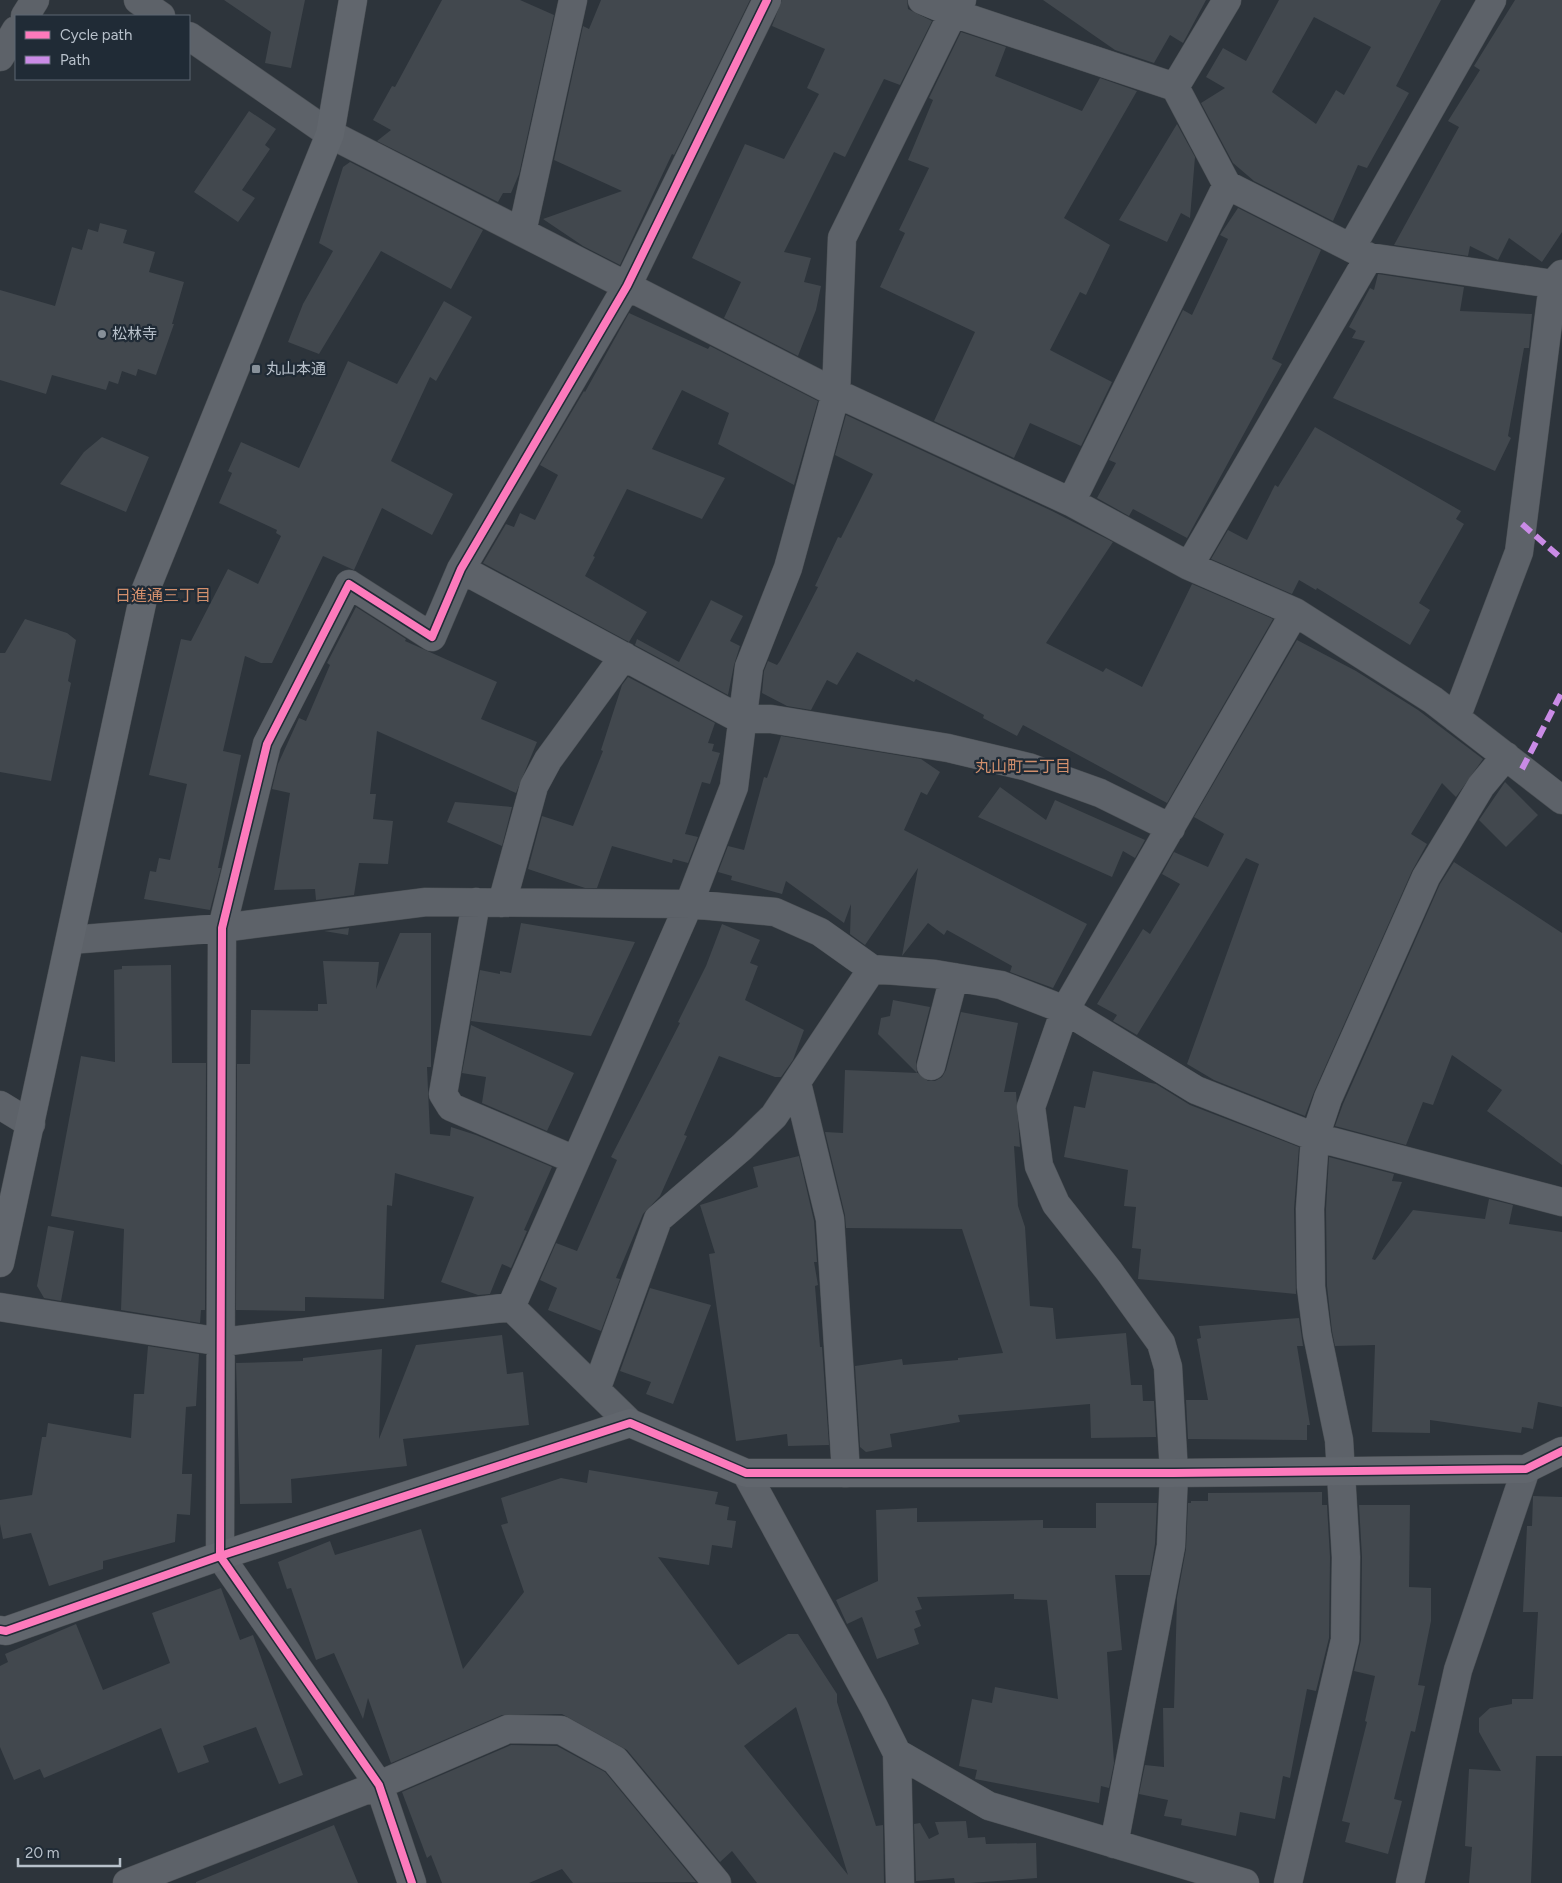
<svg xmlns="http://www.w3.org/2000/svg" width="1562" height="1883" font-family="Figtree,'Noto Sans JP',sans-serif">
	<style>
		.building { fill: #42484e; fill-rule: evenodd }
		.lines { fill: none; stroke-linecap: round; stroke-linejoin: round }
		.street-casing { stroke: #4b5055; stroke-width: 29 }
		.secondary-casing { stroke: #4b5055; stroke-width: 29 }
		.street { stroke: #5d6269; stroke-width: 28 }
		.secondary { stroke: #61666d; stroke-width: 28 }
		.quiet { stroke: #ca8be6; stroke-width: 6; stroke-dasharray: 12 6; stroke-linecap: butt }
		.cycleway-casing { stroke: #202b36; stroke-width: 11 }
		.cycleway { stroke: #fd7abc; stroke-width: 8 }
		.poi-dot { fill: #879099; stroke: #202b36; stroke-width: 2 }
		.labels { text-anchor: middle; dominant-baseline: central; stroke-width: 4.5; stroke-linejoin: round; paint-order: stroke }
		.poi-label { font-size: 15px; fill: #b8c1cb; stroke: #202b36; text-anchor: start }
		.neighbourhood-label { font-size: 16px; fill: #d28f6c; stroke: #202b36 }
	</style>
	<rect width="100%" height="100%" fill="#2d343b"/>
	<!-- building -->
	<path class="building" d="M224,0H305L291,68L265,63L271,32Z
		M442,0H520L554,15L519,174L511,193H503L498,202L377,141L391,130L373,120L392,86L395,87Z
		M601,0H750L674,155L672,154L620,265L583,246L543,219L622,191L554,160L583,26L589,29Z
		M782,0H907L908,9L932,21L900,85L884,79L845,157L834,152L784,252L811,258L804,282L821,286L816,310L798,356L724,318L741,282L692,258L745,144L784,159L819,94L807,88L825,49L772,26Z
		M1043,0H1206L1183,43L1170,35L1154,63L1115,50Z
		M1279,0H1441L1396,86L1409,93L1367,168L1358,165L1333,221L1254,181L1233,163L1201,103L1225,88L1206,77L1223,48L1246,61ZM1314,17L1371,47L1344,95L1336,90L1316,124L1272,92Z
		M1515,0H1562V232L1542,262L1509,238L1498,260L1470,246L1468,256L1394,245L1459,127L1448,121L1480,70L1474,66Z
		M961,32L1006,47L995,76L1082,111L1100,78L1137,91L1064,218L1110,245L1086,295L1080,292L1050,350L1112,382L1081,446L1030,423L1014,458L934,421L975,332L880,287L905,233L899,230L929,168L908,160L933,100L929,98Z
		M249,111L276,129L265,145L270,149L242,190L255,198L238,222L194,192Z
		M1177,124L1195,157L1190,218L1181,213L1167,242L1119,220Z
		M350,162L483,230L451,289L381,251L319,354L288,342L303,304L333,251L319,243L343,167Z
		M1238,208L1321,250L1272,359L1282,364L1187,538L1133,509L1129,516L1097,498L1116,463L1109,460L1183,310L1192,315L1228,239L1220,235Z
		M100,223L127,230L123,243L155,252L149,272L184,282L172,324H174L156,375L138,369L136,376L122,371L118,384L109,381L106,390L52,375L46,394L0,380V290L55,306L72,247L82,250L88,229L98,232Z
		M1378,274L1464,287L1460,311L1532,314L1529,348H1524L1508,436L1511,438L1495,471L1333,398L1365,341L1352,338L1356,331L1349,327L1370,288L1374,290Z
		M444,301L472,317L436,381L430,377L391,461L453,494L432,535L382,508L354,570L323,556L272,663H261L245,656L223,751L241,755L218,868H221L210,910L144,899L150,871L156,872L159,858L170,860L187,784L149,775L181,639L191,641L228,569L258,584L281,536L276,533L277,530L219,503L232,473L228,471L241,442L299,468L348,361L397,384Z
		M629,313L708,349L710,346L818,401L794,485L718,444L729,413L682,390L652,449L725,478L702,519L627,489L593,556L595,557L585,576L647,612L629,642L483,563L506,524L514,527L520,513L535,520L558,475L540,465L584,391L585,392Z
		M846,415L1052,511L1113,542L1046,643L1103,672L1106,668L1142,687L1192,584L1273,619L1167,803L1023,725L1017,736L983,718L984,715L916,679L914,682L857,652L837,685L827,680L811,710L787,706L762,693L764,671L768,661L777,665L780,661L818,587L815,586L838,537L841,538L873,474L835,455Z
		M1315,427L1461,511L1456,519L1464,524L1419,603L1430,610L1410,645L1317,588L1316,590L1299,580L1292,594L1211,559L1228,530L1247,540L1275,485L1278,487Z
		M102,437L149,457L126,512L60,484L84,452Z
		M711,600L743,616L730,641L740,646L734,665L728,695L635,645L637,639L679,662Z
		M356,607L406,639L405,641L497,682L481,719L537,742L516,793L377,731L370,794H376L373,819L393,821L388,864L359,863L354,895L316,900L315,889L274,890L290,793L272,789L278,764L299,718L306,721L330,665L327,663Z
		M25,619L67,633L76,640L68,681L71,683L51,781L0,772V653H5Z
		M1297,640L1356,671L1418,710L1483,759L1456,797L1442,783L1411,834L1427,844L1412,871L1314,1092L1305,1116L1214,1080L1187,1064L1259,864L1246,858L1137,1035L1113,1021L1117,1015L1097,1004L1143,929L1150,934L1180,884L1162,874L1174,852L1208,867L1224,834L1194,817Z
		M628,677L715,723L708,743L714,744L712,751L720,753L710,784L702,782L685,834L698,837L688,863L673,859L672,863L612,846L597,888H585L528,869L542,816L573,826L603,751L601,750L622,685Z
		M781,736L921,759L940,772L927,795L921,792L904,830L1087,924L1053,988L1010,972L1012,966L947,930L944,935L928,923L902,956L918,868L865,945L850,934L851,904L844,923L786,881L782,894L731,880L732,876L718,872L728,846L744,850L764,777L767,778Z
		M1505,782L1538,815L1506,847L1479,820Z
		M1000,787L1046,820L1055,800L1145,840L1135,858L1123,851L1112,877L978,817Z
		M455,802L512,807L502,846L447,822Z
		M1454,862L1562,933V1165L1487,1111L1502,1090L1452,1055L1433,1105L1423,1102L1406,1145L1335,1126L1343,1104L1440,884Z
		M521,923L635,942L591,1036L471,1021L480,970L500,974V971L511,973Z
		M722,924L760,940L750,963L758,966L745,1000L804,1030L793,1060L781,1077H775L719,1056L684,1135L687,1136L660,1196L643,1214L616,1278L620,1279L601,1331L548,1310L557,1288L540,1280L556,1243L577,1251L617,1160L611,1157L680,1023L678,1022L706,966Z
		M349,928L348,935L324,931Z
		M400,933H431V1067H427L430,1134L450,1136L451,1127L476,1135L552,1167L524,1230L527,1231L511,1268L502,1264L490,1294L478,1295L441,1282L474,1197L395,1173L392,1206L387,1205L384,1299L305,1297V1311L236,1310L237,1064H250L251,1010L318,1011V1004H327L323,961L379,962L376,989Z
		M171,965L172,1063H206L205,1310H201L200,1323L121,1310L124,1229L51,1216L81,1056L115,1062L114,970L122,969V966Z
		M893,1000L930,1007L916,1062L917,1073L878,1034L881,1018L890,1016Z
		M961,1012L1018,1023L1004,1092H1016L1020,1147L1014,1146L1018,1206L1025,1227L1030,1306L1053,1308L1056,1339L1126,1333L1131,1385H1142L1143,1401H1154L1156,1437L1091,1438L1090,1404L958,1415L960,1422L890,1434L892,1447L866,1452L860,1447L855,1366L902,1359L903,1365L958,1360V1358L1003,1353L962,1229L846,1228L845,1215L825,1132L843,1133L845,1070L918,1073L928,1081H935L942,1077L946,1070Z
		M471,1025L574,1073L547,1131L482,1103L486,1077L462,1073Z
		M1093,1071L1156,1084L1190,1105L1299,1147L1294,1209L1296,1294L1138,1279L1141,1249L1132,1248L1136,1207L1124,1206L1128,1170L1064,1157L1074,1106L1085,1108Z
		M799,1156L814,1221L817,1262H814L818,1285L815,1286L820,1347H822L829,1445L788,1446L787,1434L736,1441L709,1254L715,1253L700,1205L758,1187L753,1167Z
		M1329,1157L1394,1174L1392,1181L1402,1182L1372,1259L1375,1260L1413,1210L1485,1219L1489,1199L1513,1205L1509,1224L1562,1232V1407L1538,1402L1533,1429L1522,1427L1521,1433L1430,1420V1433L1372,1432L1375,1345L1335,1346L1332,1331L1327,1286L1326,1209Z
		M48,1226L74,1231L61,1301L44,1298L37,1286Z
		M650,1288L711,1305L673,1404L646,1394L651,1382L620,1371Z
		M1299,1318L1303,1346H1297L1310,1425H1307V1440L1188,1439L1186,1400H1208L1197,1339L1201,1338L1199,1326Z
		M502,1335L507,1374L523,1372L529,1425L403,1439L407,1466L291,1479L292,1503L240,1504L236,1363L303,1361V1358L382,1349L379,1439L416,1345Z
		M148,1346L199,1354L196,1406L186,1407L182,1474H192L190,1515L177,1514L175,1542L103,1561V1569L49,1586L31,1533L3,1539L0,1524V1500L32,1495L42,1437H46L48,1423L131,1438L134,1394H144Z
		M589,1470L718,1492L715,1504L729,1507L727,1520L736,1521L732,1548L712,1545L709,1565L658,1557L738,1665L788,1634H798L837,1694V1702L876,1826L883,1825L884,1883H757L732,1851L720,1862L627,1750L562,1714L502,1715L391,1763L368,1698L363,1719L334,1653L316,1660L291,1588L287,1589L278,1562L330,1541L335,1555L421,1529L463,1669L524,1592L501,1525L508,1523L501,1498L561,1478L587,1483ZM796,1707L848,1875L744,1746Z
		M1322,1492V1505H1327L1330,1557L1329,1638L1316,1691L1307,1689L1290,1778L1283,1776L1275,1819L1240,1812L1236,1836L1181,1825L1182,1819L1164,1816L1168,1800L1139,1794L1145,1765L1164,1767L1163,1708H1174L1177,1598L1186,1549L1188,1503H1191V1501H1208V1493Z
		M1533,1496L1562,1497V1756H1536L1531,1883H1469L1472,1847L1465,1846L1469,1769L1501,1771L1479,1732V1718L1490,1708L1512,1704V1699H1533L1538,1612H1523L1527,1526H1532Z
		M1096,1503H1157L1155,1544L1150,1575H1115L1122,1650L1107,1652L1114,1763L1109,1788L1101,1786L1099,1803L975,1779L977,1770L959,1766L972,1699L992,1703L995,1687L1058,1699L1047,1600L1014,1599V1594L917,1597L922,1609L915,1611L921,1626L914,1629L919,1644L877,1659L862,1617L847,1624L836,1600L878,1581L876,1510L917,1508V1522L1043,1520V1528H1096Z
		M1359,1505H1410L1409,1587L1431,1588V1621L1418,1685L1425,1686L1415,1732L1411,1731L1394,1799L1402,1801L1388,1854L1345,1842L1350,1823L1342,1821L1367,1722L1365,1721L1375,1676L1354,1671L1361,1640L1362,1557Z
		M221,1588L240,1640L253,1635L303,1775L279,1784L256,1727L203,1746L209,1762L178,1773L161,1728L44,1778L40,1769L14,1780L0,1747V1666L8,1662L5,1654L76,1624L103,1690L170,1663L152,1613Z
		M511,1745L557,1746L605,1772L696,1882L573,1883L562,1869L529,1883H442L431,1855L427,1858L402,1792Z
		M966,1821L968,1838L985,1837L986,1844L1036,1843L1037,1878L970,1883H955L954,1878L916,1881L914,1824L920,1823L929,1839L939,1834L935,1822Z
		M334,1825L358,1883H196V1882Z"/>
	<g class="lines">
		<!-- street casing -->
		<g class="street-casing">
			<path id="street" d="M138,0L161,16
				M922,0L953,13L1175,87L1227,185L1369,257L1553,284L1562,274
				M25,16L35,0
				M189,36L330,134L836,393L1071,502L1189,566L1295,612L1433,700L1562,800
				M0,57L16,30
				M1175,87L1227,0
				M522,232L573,0
				M1351,248L1492,0
				M1071,502L1227,185
				M1189,566L1369,257
				M461,569L740,719H771L948,748L1028,767L1100,793L1171,828
				M1456,718L1519,552L1553,284
				M476,902L443,1094L451,1107L575,1160
				M502,903L534,786L548,760L624,656
				M70,940L222,928L426,902L689,904L775,912L820,932L872,969L935,974L1001,985L1065,1010L1196,1090L1315,1137L1562,1202
				M931,1066L954,977
				M797,1083L830,1219L846,1473
				M0,1105L31,1124
				M0,1307L222,1342L511,1307L630,1423
				M511,1307L689,904L734,787L749,667L788,568L836,393L842,238L953,13L962,0
				M596,1390L658,1219L742,1147L774,1116L872,969
				M746,1473L874,1707L897,1753L989,1806L1245,1883
				M897,1753L900,1883
				M1114,1844L1171,1546L1174,1473L1168,1367L1161,1343L1109,1271L1056,1204L1039,1166L1031,1107L1065,1010L1295,612
				M127,1883L379,1785L508,1729L561,1730L615,1760L717,1883
				M412,1883L379,1785L220,1556L222,928L267,744L349,584L432,637L461,569L627,286L767,0
				M1288,1883L1345,1640L1346,1557L1339,1440L1317,1334L1311,1287L1310,1209L1315,1137L1328,1098L1426,877L1481,786L1506,756
				M1410,1883L1458,1670L1526,1469"/>
		</g>
		<!-- secondary casing -->
		<g class="secondary-casing">
			<path id="secondary" d="M0,1263L144,594L330,134L353,0
				M0,1630L6,1631L220,1556L630,1423L746,1473H1174L1526,1469L1562,1451"/>
		</g>
		<!-- street -->
		<use href="#street" class="street"/>
		<!-- secondary -->
		<use href="#secondary" class="secondary"/>
		<!-- quiet -->
		<path class="quiet" d="M1522,524L1562,559
			M1522,769L1562,692"/>
		<!-- cycleway casing -->
		<g class="cycleway-casing">
			<path id="cycleway" d="M0,1630L6,1631L220,1556L630,1423L746,1473H1174L1526,1469L1562,1451
				M412,1883L379,1785L220,1556L222,928L267,744L349,584L432,637L461,569L627,286L767,0"/>
		</g>
		<!-- cycleway -->
		<use href="#cycleway" class="cycleway"/>
	</g>
	<!-- markers -->
	<g class="poi-dot">
		<circle cx="102" cy="334" r="5"/>
		<rect x="251" y="364" width="10" height="10" rx="2.5"/>
	</g>
	<g class="labels">
		<!-- poi labels -->
		<g class="poi-label">
			<text x="112" y="334">松林寺</text>
			<text x="266" y="369">丸山本通</text>
		</g>
		<!-- neighbourhood labels -->
		<g class="neighbourhood-label">
			<text x="163" y="595">日進通三丁目</text>
			<text x="1023" y="766">丸山町二丁目</text>
		</g>
	</g>
	<!-- legend -->
	<rect x="15" y="15" width="175" height="65" fill="#202b36" stroke="#5d6772"/>
	<rect x="25" y="31" width="25" height="8" fill="#fd7abc" stroke="#5d6772"/>
	<text x="60" y="40" font-size="15" fill="#b8c1cb">Cycle path</text>
	<rect x="25" y="56" width="25" height="8" fill="#ca8be6" stroke="#5d6772"/>
	<text x="60" y="65" font-size="15" fill="#b8c1cb">Path</text>
	<!-- scale -->
	<path d="M18 1858v8h102v-8" fill="none" stroke="#b8c1cb" stroke-width="2.5"/>
	<text x="25" y="1858" font-size="15" fill="#b8c1cb" stroke="#202b36" stroke-width="4" paint-order="stroke">20 m</text>
</svg>
